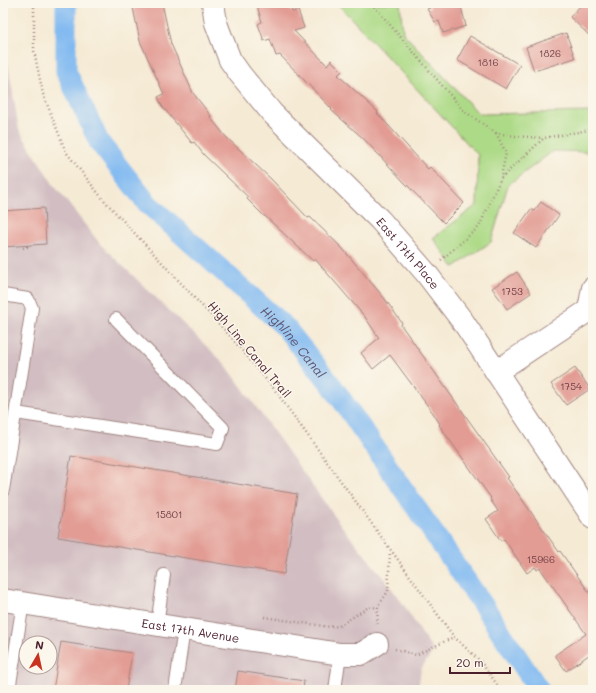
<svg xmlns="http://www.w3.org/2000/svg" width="596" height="693" font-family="Mali,sans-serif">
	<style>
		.industrial { fill: #d2bec2; fill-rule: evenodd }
		.green { fill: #adda87; stroke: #7c7c59 }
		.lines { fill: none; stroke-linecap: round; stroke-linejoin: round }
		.canal { stroke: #80b9f1; stroke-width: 21 }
		.building { fill: #e29c94 }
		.service-casing { stroke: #a08480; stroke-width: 14 }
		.minor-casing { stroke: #a08480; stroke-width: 24 }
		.path { stroke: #a08480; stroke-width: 2.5; stroke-dasharray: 1 3; stroke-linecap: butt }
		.service { stroke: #fff; stroke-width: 12 }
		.minor { stroke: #fff; stroke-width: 22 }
		.labels { text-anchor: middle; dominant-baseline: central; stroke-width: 3; stroke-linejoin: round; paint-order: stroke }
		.number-label { font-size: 10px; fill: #703e45 }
		.street-label { font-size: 12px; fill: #4a1f2b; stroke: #fbf7ec }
		.water-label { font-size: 13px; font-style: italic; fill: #5d5570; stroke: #fbf7ec }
	</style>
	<rect width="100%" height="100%" fill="#fbf7ec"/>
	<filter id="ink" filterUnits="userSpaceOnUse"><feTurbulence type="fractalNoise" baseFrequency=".025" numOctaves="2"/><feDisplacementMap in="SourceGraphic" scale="8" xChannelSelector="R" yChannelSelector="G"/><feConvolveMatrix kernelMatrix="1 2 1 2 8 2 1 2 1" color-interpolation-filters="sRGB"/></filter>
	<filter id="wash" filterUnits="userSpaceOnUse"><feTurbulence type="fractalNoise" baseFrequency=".012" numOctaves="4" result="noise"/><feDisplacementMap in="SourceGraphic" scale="16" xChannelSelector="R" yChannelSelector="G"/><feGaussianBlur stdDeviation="0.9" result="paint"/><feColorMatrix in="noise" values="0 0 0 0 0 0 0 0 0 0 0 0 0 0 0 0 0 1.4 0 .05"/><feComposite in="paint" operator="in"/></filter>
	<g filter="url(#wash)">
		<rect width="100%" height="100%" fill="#f5ead4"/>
		<!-- industrial -->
		<path class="industrial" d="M3,35L19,130L53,184L101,245L226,365L340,524L386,581L403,604L433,651L421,669L418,690H3ZM26,643H50V667H26Z"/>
		<!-- green -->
		<path class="green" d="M337,3H400L403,33L479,114L593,112V152L553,151L508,185L491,242L454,267L433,238L477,205L478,155Z"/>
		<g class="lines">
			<!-- canal -->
			<path class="canal" id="s1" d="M66,3V71L99,142L147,203L285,327L333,387L485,608L539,690"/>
		</g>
		<g id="blocks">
			<!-- building -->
			<path class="building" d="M132,3H162L171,44L193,93L211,116L210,117L226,137L271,179L308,218L310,217L342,248L385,299L402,323L401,325L509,477L507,478L559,552L560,551L593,598V652L566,671L555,655L586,634L540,568L537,570L535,567L527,573L504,539L501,541L486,519L498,511L490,499L491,498L439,425L440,424L433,413L390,355L373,369L361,353L379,338L365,317L315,259L313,261L265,216H264L247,199L248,197L204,155L194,142L192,143L162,106L158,97L164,94L140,41Z
				M256,3H289L292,12L298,10L304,28L294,31L327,65L331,60L342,71L338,75L378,112L377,113L428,169L430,167L464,203L444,223L404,182L364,139L331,110L332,109L280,55L276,56L270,39L264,41L258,24L262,22Z
				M429,3H460L466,26L443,33L439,21L435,22L427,9L430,8Z
				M583,3H593V39L570,17Z
				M566,33L575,58L534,71L526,47Z
				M470,36L520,65L506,89L457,60Z
				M541,202L559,215L536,248L514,233L531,209L534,211Z
				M44,208L46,244L3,247V211Z
				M517,272L531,293L507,309L492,288Z
				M575,368L590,389L566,405L551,384Z
				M71,456L297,494L284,574L58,537Z
				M61,642L132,653L126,690H53Z
				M238,671L304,681L303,690H235Z"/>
		</g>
	</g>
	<g filter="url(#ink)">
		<use href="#blocks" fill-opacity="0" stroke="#a08480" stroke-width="1"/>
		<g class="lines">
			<!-- service casing -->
			<g class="service-casing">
				<path id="service" d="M3,295L28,299L32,308L3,490
					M16,413L217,444L223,428L116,319
					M157,625L164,575
					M9,690L23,603
					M175,690L184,629
					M335,690L340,654"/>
			</g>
			<!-- minor casing -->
			<g class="minor-casing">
				<g id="minor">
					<path id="s2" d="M213,3L216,23L222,39L230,60L240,74L272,113L380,220L426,273L464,323L593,518"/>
					<path d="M496,372L589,310L593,288"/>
					<path id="s3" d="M3,600L340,654H361L377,644"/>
				</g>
			</g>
			<!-- path -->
			<path class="path" d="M34,3V51L43,94L66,152L102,198L231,337L274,389L454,637L480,661L501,690
				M372,3L373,5L464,111L496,133L515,136L543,138
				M496,133L506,153L501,177
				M23,248L27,247V245
				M441,260L479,227L501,178L544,138L589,130L593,128
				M264,617L330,627L339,626L367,608L378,607
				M377,624L378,607L388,591L390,551
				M395,649L416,655L454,637"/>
			<!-- service -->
			<use href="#service" class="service"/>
			<!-- minor -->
			<use href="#minor" class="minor"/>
		</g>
	</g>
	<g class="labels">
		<!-- number labels -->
		<g class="number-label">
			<text x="550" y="53">1826</text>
			<text x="488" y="62">1816</text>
			<text x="512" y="291">1753</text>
			<text x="571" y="386">1754</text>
			<text x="169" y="514">15801</text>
			<text x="541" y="559">15966</text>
		</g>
		<!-- street labels -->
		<g class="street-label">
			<text stroke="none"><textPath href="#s2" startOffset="323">East 17th Place</textPath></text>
			<text transform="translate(250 349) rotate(50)">High Line Canal Trail</text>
			<text stroke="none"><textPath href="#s3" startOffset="190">East 17th Avenue</textPath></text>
		</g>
		<!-- water labels -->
		<g class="water-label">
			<text stroke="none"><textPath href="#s1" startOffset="426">Highline Canal</textPath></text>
		</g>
	</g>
	<!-- margin -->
	<rect width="596" height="693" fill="none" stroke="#fbf7ec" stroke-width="16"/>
	<!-- north arrow -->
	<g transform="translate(38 655) rotate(9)"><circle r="19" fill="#fbf7ec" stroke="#b4a19f"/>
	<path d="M0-3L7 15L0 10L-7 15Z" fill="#c8321e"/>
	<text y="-6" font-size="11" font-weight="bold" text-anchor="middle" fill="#4a1f2b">N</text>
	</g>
	<!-- scale -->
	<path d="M450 667v6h60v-6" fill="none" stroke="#4a1f2b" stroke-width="2"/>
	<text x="456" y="667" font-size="12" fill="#4a1f2b" stroke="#fbf7ec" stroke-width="3" paint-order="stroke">20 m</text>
</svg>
